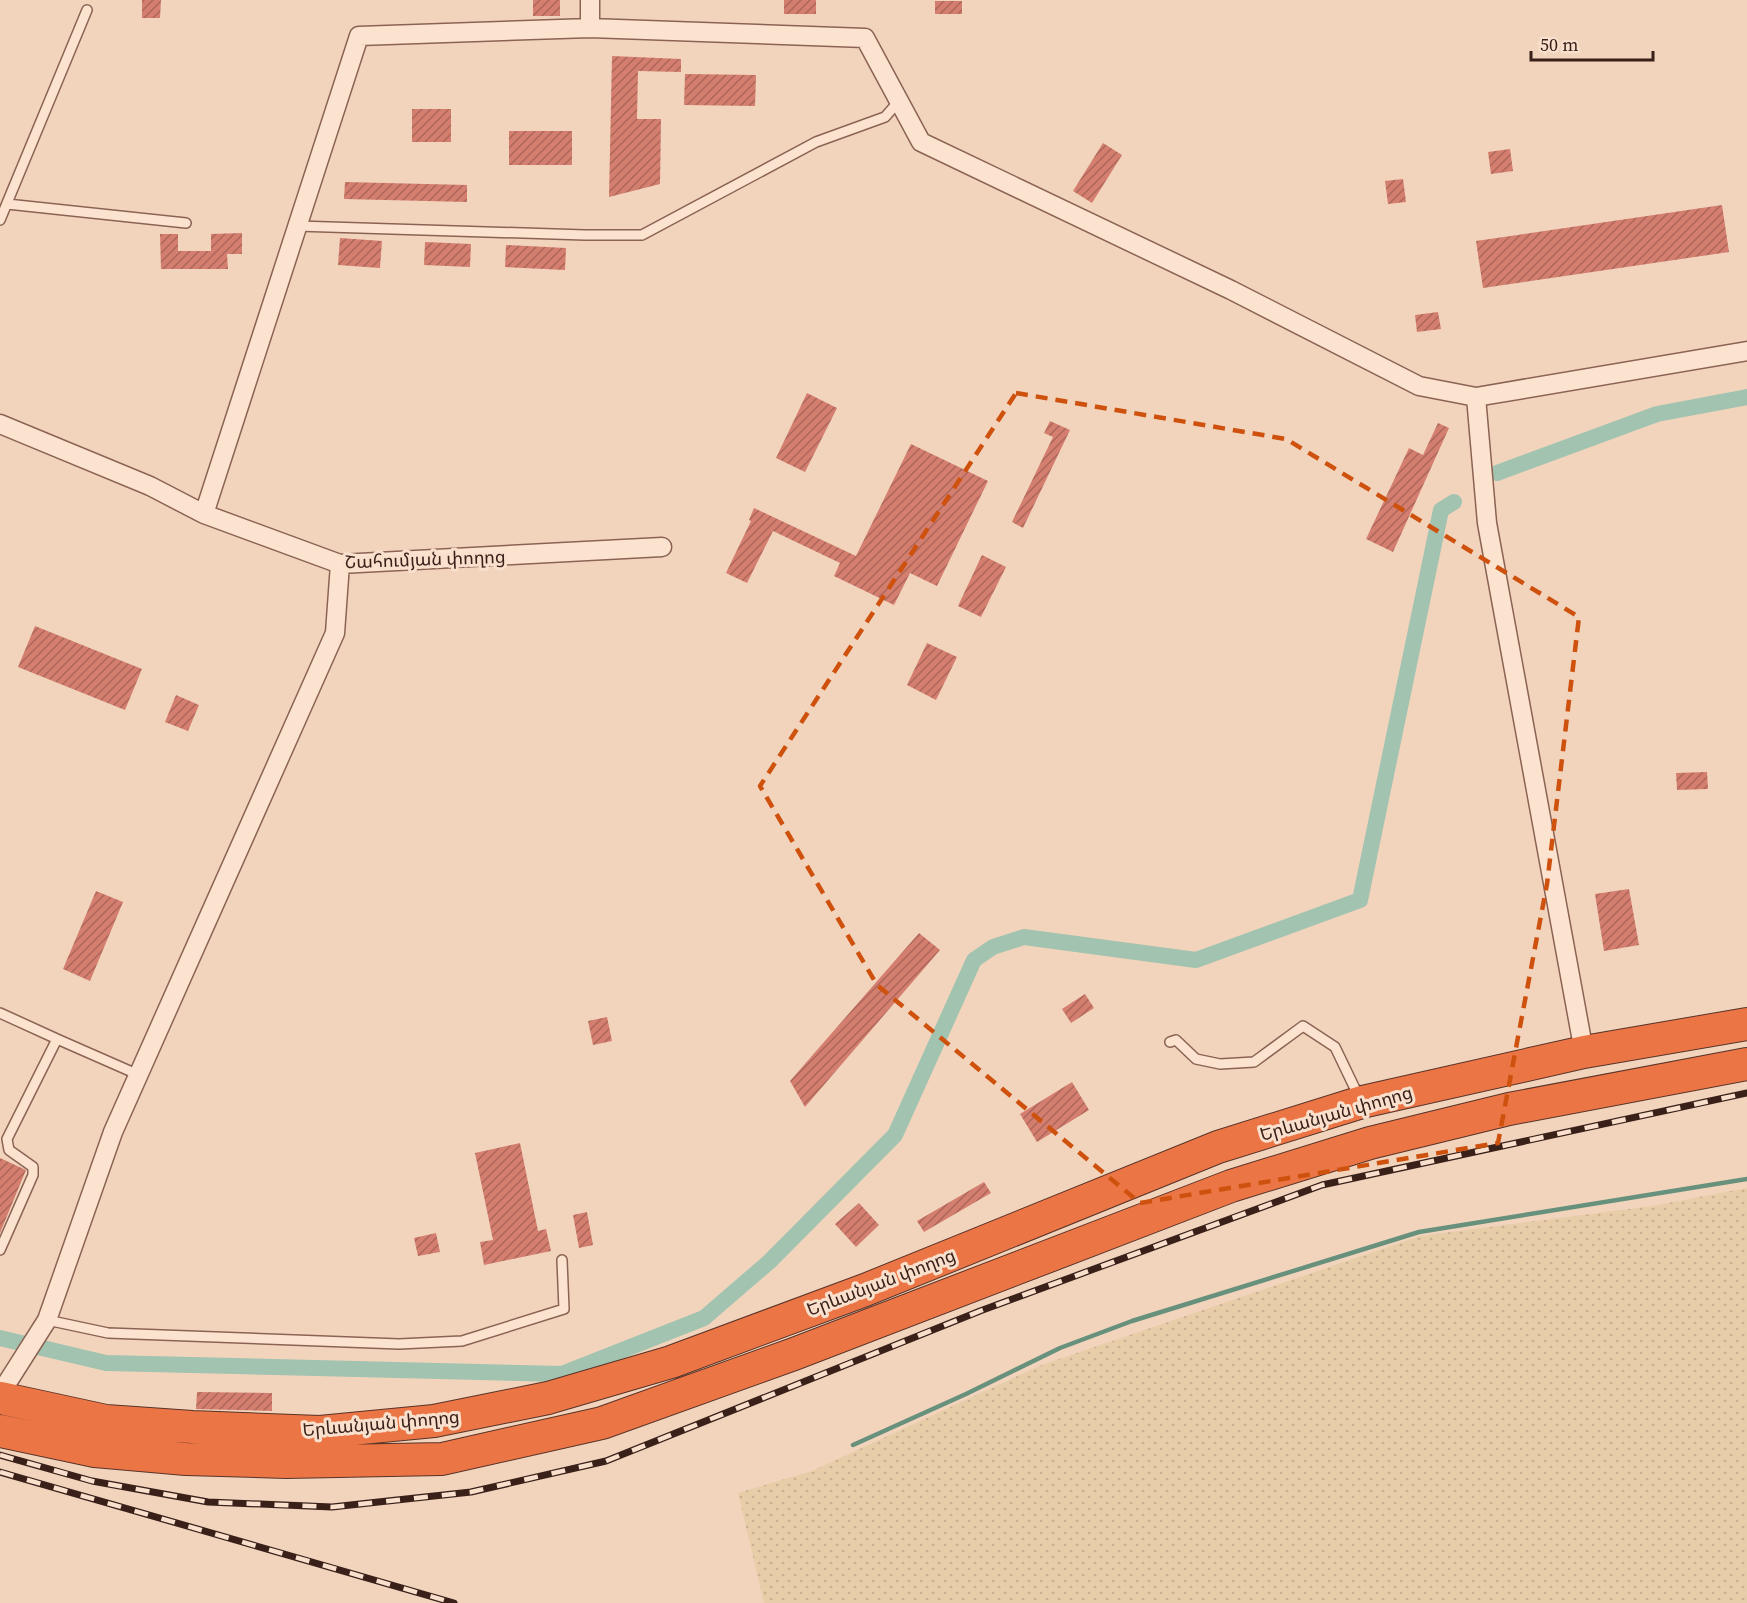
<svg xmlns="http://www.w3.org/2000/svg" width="1747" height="1603" font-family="'Source Serif 4','Noto Sans Armenian',serif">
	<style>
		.farmland { fill: url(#farmland-dots) }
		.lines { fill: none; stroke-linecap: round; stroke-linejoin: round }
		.stream { stroke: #67917c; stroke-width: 4.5 }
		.canal { stroke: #a1c3b0; stroke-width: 16 }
		.building { fill: url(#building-hatch) }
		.lane-casing { stroke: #8b6354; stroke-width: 12 }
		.street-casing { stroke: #8b6354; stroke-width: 21 }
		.highway-casing { stroke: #583329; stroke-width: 34 }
		.lane { stroke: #fce3d0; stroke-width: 9 }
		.street { stroke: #fce3d0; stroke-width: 18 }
		.highway { stroke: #eb7544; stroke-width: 32 }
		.rail-casing { stroke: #39211a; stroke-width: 7 }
		.rail { stroke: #f9e0cd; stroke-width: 4.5; stroke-dasharray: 14; stroke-linecap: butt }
		.marked { fill: none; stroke: #ce510e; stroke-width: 4.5; stroke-dasharray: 12 8; stroke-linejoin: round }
		.labels { text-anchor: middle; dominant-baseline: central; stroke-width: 6; stroke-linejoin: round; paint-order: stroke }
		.street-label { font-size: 18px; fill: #39211a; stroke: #f9e0cd }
	</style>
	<defs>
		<pattern id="farmland-dots" width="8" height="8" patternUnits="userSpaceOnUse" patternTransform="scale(1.5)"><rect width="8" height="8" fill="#e8cda9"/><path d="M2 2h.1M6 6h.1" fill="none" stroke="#c8b091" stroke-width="1.8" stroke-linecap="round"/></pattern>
		<pattern id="building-hatch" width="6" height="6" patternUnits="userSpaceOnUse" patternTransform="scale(1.5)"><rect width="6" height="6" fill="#d47e6f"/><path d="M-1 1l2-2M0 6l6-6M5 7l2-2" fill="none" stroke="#ad675a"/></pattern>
	</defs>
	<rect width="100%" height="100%" fill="#f2d4bd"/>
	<!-- farmland -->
	<path class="farmland" d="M1747,1188V1603H764L738,1493L812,1471L1039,1366L1420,1236L1652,1206Z"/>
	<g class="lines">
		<!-- stream -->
		<path class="stream" d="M853,1445L966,1394L1060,1348L1132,1321L1419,1232L1747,1179"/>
		<!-- canal -->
		<path class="canal" d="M1497,473L1657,414L1747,397
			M0,1338L106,1363L562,1374L704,1318L769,1262L895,1135L974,960L993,947L1024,937L1196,960L1360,900L1441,510L1454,502"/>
	</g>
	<!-- building -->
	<path class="building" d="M142,0H161L160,18H142Z
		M533,0H560V16H533Z
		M784,0H816V14H784Z
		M935,1H962V14H935Z
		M612,56L681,59V72L638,71L637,119H661L660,184L609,197Z
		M685,74L756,75L755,106L684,105Z
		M412,109H451V142H412Z
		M509,131H572V165H509Z
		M1103,143L1122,155L1092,203L1073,191Z
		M1510,149L1513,171L1491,174L1488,152Z
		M1403,179L1406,202L1388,204L1385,181Z
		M345,182L467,185V202L344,199Z
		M1722,205L1729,252L1483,288L1476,241Z
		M242,233V254H227L228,269H161L160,234H178V251H211V234Z
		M340,238L382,241L380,268L338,265Z
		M425,242L471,244L470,267L424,265Z
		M506,245L566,248L565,270L505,267Z
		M1438,312L1441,329L1417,332L1415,315Z
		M807,393L837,408L805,472L776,458Z
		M1050,421L1070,430L1023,528L1012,522L1053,437L1044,433Z
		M1438,423L1449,428L1393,552L1366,539L1409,448L1423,455Z
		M911,444L988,481L937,586L910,573L894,605L834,576L840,563L773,531L747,583L726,573L751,521L749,520L754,508L856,556Z
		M982,555L1006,567L981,617L958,606Z
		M35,626L142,669L125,710L18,667Z
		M927,643L957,657L936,700L907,685Z
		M176,695L199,705L188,731L165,722Z
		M1707,772L1708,789L1677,790L1676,773Z
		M1629,889L1639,945L1604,951L1595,894Z
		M96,891L123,902L90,981L63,969Z
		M919,933L940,950L805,1107L790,1081Z
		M1085,994L1094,1008L1071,1023L1062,1009Z
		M607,1017L612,1041L593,1045L588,1021Z
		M1072,1082L1089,1110L1037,1142L1020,1114Z
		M520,1143L538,1231L546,1229L551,1251L484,1265L480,1242L493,1240L475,1153Z
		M0,1158L26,1170L0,1233Z
		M984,1182L991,1193L924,1232L917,1221Z
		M859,1203L879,1225L856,1247L835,1224Z
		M587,1212L593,1245L579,1248L573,1215Z
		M436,1233L440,1252L418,1256L414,1238Z
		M197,1392L272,1393V1411L196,1409Z"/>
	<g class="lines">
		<!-- lane casing -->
		<g class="lane-casing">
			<path id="lane" d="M7,204L186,223
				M0,220L87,10
				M297,226L585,235H642L816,142L885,117L899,101
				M0,1013L57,1039
				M1170,1042L1176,1040L1196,1059L1220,1064L1254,1062L1303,1026L1335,1047L1359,1097
				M0,1250L33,1175V1167L9,1150L7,1139L57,1039L139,1075
				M47,1320L108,1333L399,1344L462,1341L564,1309L562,1260"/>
		</g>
		<!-- street casing -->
		<g class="street-casing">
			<path id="street" d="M590,28V0
				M0,424L150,486L204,514L340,564L662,547
				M204,514L359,36L590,28L865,38L921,142L1231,290L1419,386L1476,397
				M1584,1052L1487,523L1476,397L1747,351
				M0,1394L47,1320L113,1132L335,633L340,564"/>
		</g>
		<!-- highway casing -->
		<g class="highway-casing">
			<path id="highway" d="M0,1398L106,1421L192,1427L320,1432L434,1421L548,1398L671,1362L865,1290L1218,1147L1362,1102L1584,1052L1747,1024
				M0,1431L95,1451L186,1459L286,1462L442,1459L602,1423L794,1354L1231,1186L1370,1143L1509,1109L1747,1064"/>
		</g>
		<!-- lane -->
		<use href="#lane" class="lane"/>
		<!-- street -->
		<use href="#street" class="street"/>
		<!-- highway -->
		<use href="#highway" class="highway"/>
		<!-- rail casing -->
		<g class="rail-casing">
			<path id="rail" d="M0,1455L92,1481L208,1502L332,1507L471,1492L606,1461L980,1311L1322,1185L1747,1093
				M0,1472L454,1603"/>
		</g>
		<!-- rail -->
		<use href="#rail" class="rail"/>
	</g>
	<!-- marked area -->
	<path class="marked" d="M1016,393L1286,439L1579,617L1547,884L1498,1143L1140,1203L877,985L760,786Z"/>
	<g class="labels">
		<!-- street labels -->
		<g class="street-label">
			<text transform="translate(425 559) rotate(-2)">Շահումյան փողոց</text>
			<text transform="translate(1336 1113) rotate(-16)">Երևանյան փողոց</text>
			<text transform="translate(881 1282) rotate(-21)">Երևանյան փողոց</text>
			<text transform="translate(381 1423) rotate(-5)">Երևանյան փողոց</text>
		</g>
	</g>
	<!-- scale -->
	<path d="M1531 51v9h122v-9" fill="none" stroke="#39211a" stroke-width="3"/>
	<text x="1540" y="51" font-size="18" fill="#39211a" stroke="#f9e0cd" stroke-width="4.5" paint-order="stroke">50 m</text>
</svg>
